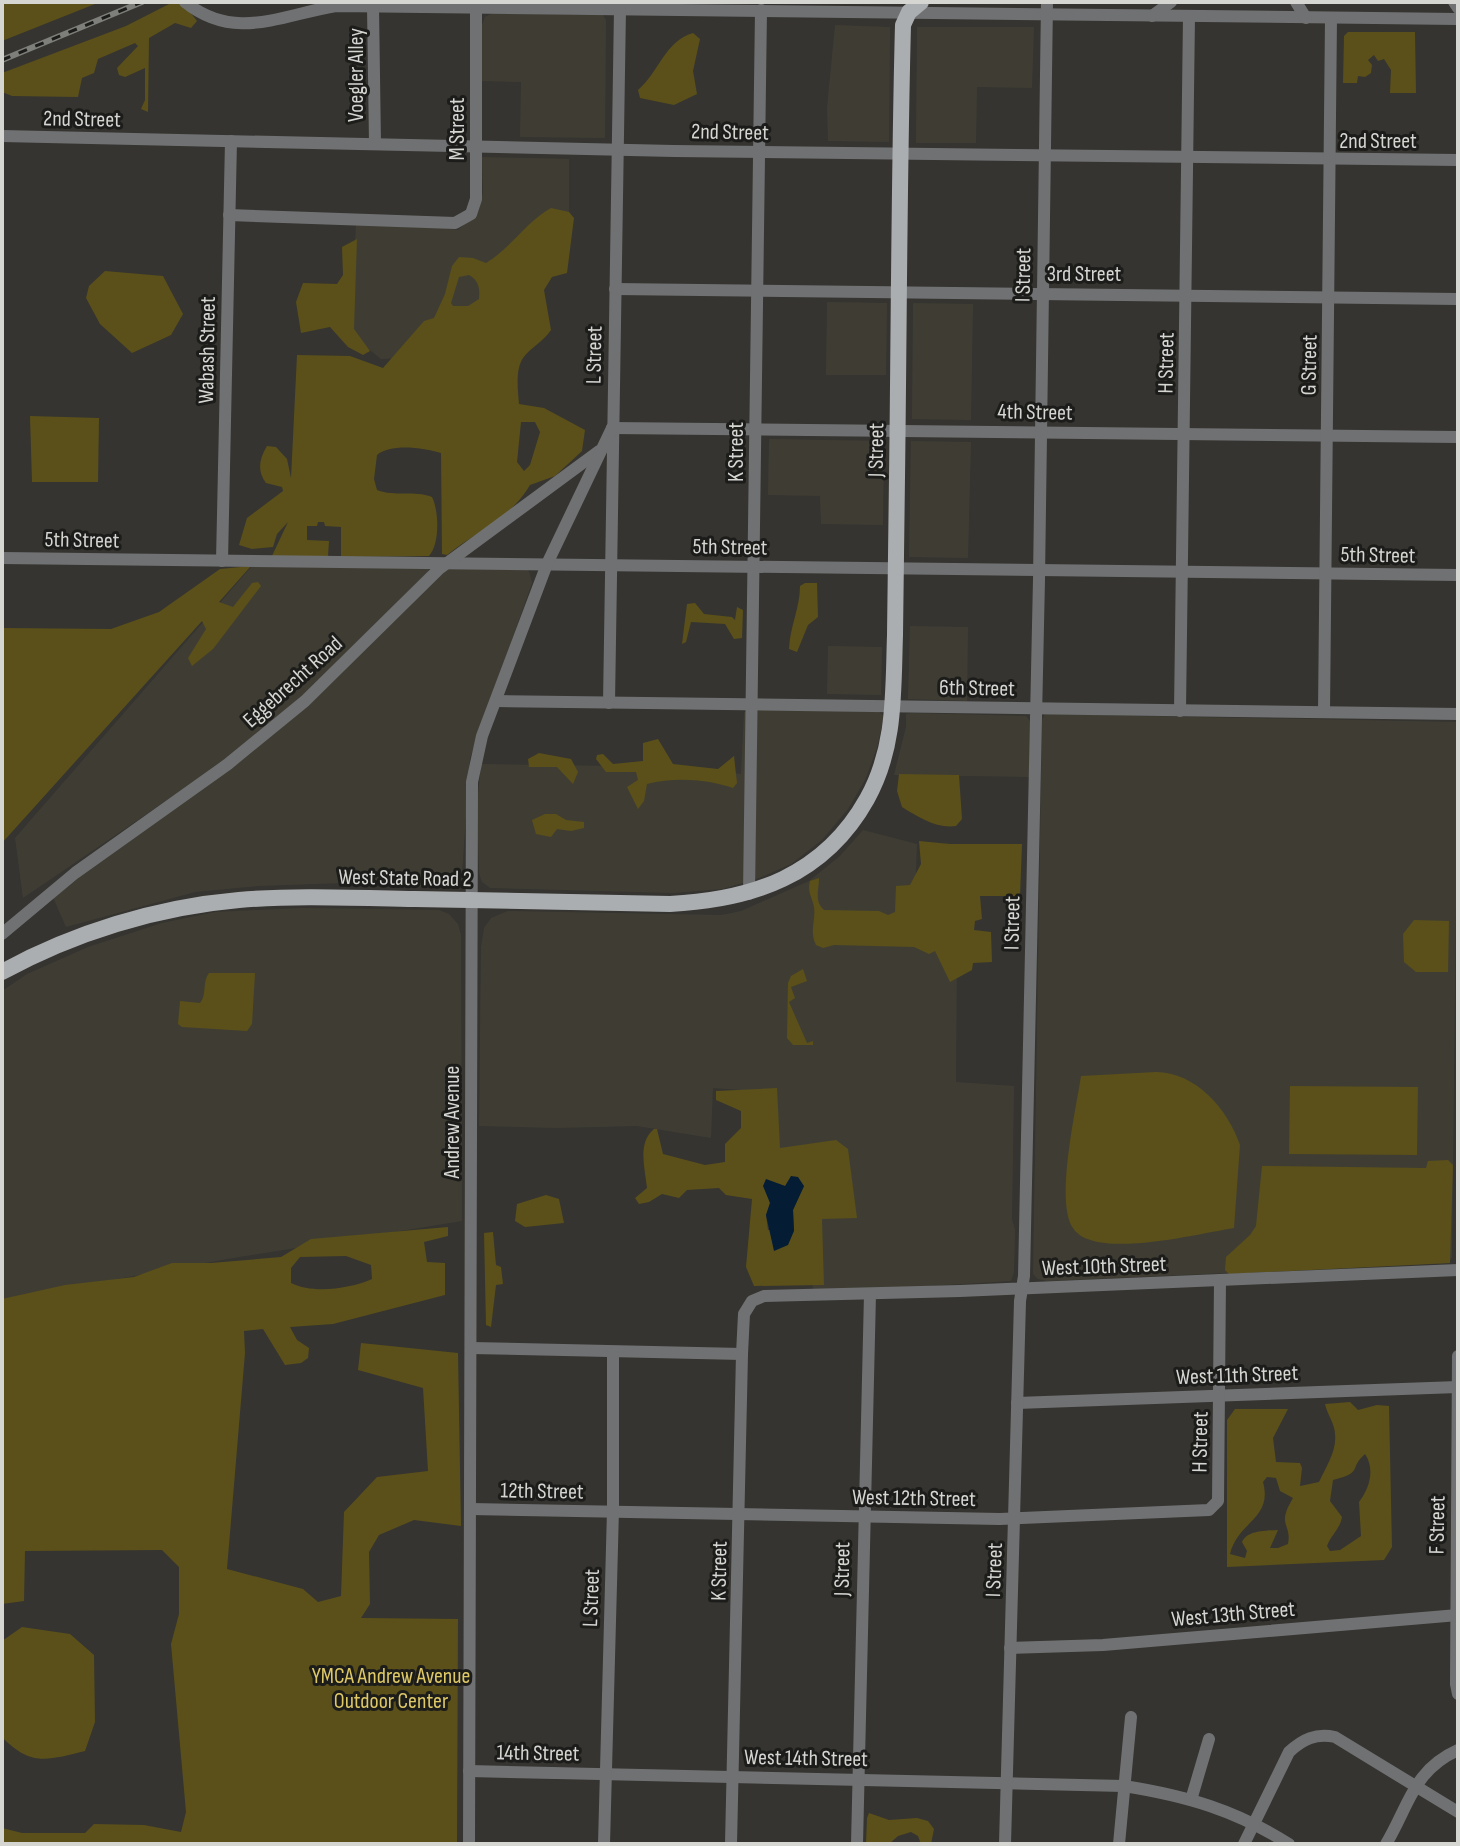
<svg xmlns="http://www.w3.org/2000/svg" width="1460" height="1846" font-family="'Sofia Sans Condensed',sans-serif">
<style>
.built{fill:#3f3d33}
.green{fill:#5b501a;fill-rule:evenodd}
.water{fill:#041c34}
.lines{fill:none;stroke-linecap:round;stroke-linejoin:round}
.minor{stroke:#707173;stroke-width:12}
.major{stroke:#abaeb1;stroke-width:16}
.rail-casing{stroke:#7e7e7a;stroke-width:6}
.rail{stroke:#1c1c1a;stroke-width:3;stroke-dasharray:9;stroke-linecap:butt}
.labels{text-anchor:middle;stroke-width:6;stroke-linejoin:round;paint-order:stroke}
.street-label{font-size:22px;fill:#d5d5d2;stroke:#1c1c1a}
.park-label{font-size:22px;fill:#dfc966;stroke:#1c1c1a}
</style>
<rect width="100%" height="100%" fill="#353430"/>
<g class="built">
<polygon points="493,13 603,15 606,20 605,138 520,137 521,82 481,81 482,25 485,17"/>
<polygon points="835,25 890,27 889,142 828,141 827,108"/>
<polygon points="917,27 1034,27 1032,88 977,87 976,143 916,143"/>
<polygon points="482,157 569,159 569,233 458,355 381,359 350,334 356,224 428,225 458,230 478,212 483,193"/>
<polygon points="827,302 887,303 886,375 826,375"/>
<polygon points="913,303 973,304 971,420 912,419"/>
<polygon points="769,439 884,441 883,525 821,524 820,496 768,495"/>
<polygon points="911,441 971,442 968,558 909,557"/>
<polygon points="252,566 426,566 429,569 427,574 291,707 229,758 23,898 15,838"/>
<polygon points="451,567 525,569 529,571 532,583 470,758 462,873 455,885 449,888 344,883 258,886 195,892 66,927 52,895 254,749 444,570"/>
<polygon points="910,626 968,627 967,701 908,699"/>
<polygon points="828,646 882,647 881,695 827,694"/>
<polygon points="772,709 879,712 884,716 877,748 865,780 848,809 822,840 791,864 759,878 722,889 673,893 490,888 482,882 479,873 477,806 481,764 686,767 741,774 744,712"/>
<polygon points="911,713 1026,716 1030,721 1029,777 894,775 906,727 906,714"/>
<polygon points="1045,714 1458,722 1452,1257 1449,1263 1047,1281 1038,1279 1033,1274 1042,720"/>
<polygon points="863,830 917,844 913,945 957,946 956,1082 1014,1086 1012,1219 1015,1230 1014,1272 1011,1281 813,1293 805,1158 771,1154 768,1092 713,1088 711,1138 637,1126 556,1128 479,1126 481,947 484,928 491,918 508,911 722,915 741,911 809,881 840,856"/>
<polygon points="302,908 439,910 449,914 458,924 461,935 462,1221 227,1259 2,1300 2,991 27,974 88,947 162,923 215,912"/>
</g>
<g class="green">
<polygon points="2,2 100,2 2,41"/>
<path d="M173 2C183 2 191 13 197 21L191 28 175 23 149 38 148 112 141 109 145 100V68L125 77 119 75 117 68 138 46 135 43 98 59 94 73 82 78 78 97 12 96 2 92V73L126 26Z"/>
<polygon points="1348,32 1415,32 1416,93 1390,93 1391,70 1384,59 1378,61 1374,55 1368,60 1372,65 1371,73 1365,77 1358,76 1357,83 1343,83 1344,36"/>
<path d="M693 33 700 39 693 71 697 94 674 105 640 98 638 90C659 72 665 41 693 33Z"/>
<path d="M551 208 569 212 574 218 567 273 552 277 544 290 551 330C543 342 530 348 523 358 515 370 518 391 519 404L544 408 585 430 582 451 555 476 530 485C511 518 476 532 447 555L442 554 441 453C424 448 391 443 377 455L374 479 377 490C395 497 414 490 432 497 439 511 440 544 429 556L341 557V527L325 526 324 522H318L317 526H307V540L329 541 328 557 271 558 288 522 277 534 273 547 252 549 239 545 247 518 283 491 282 487 266 483C257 471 259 459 267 446L276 447 287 459 291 478 297 355 350 356 383 368 424 321 434 318 445 294 452 266 459 257 473 258 486 263C511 248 526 222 551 208ZM469 275C479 281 480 288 479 299L468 306H453L451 303 459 277ZM521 422H535L540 432 530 465 524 471 517 462Z"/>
<polygon points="357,239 354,329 370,351 363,355 348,347 330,327 301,333 296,302 303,283 337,284 343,275 342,247"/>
<polygon points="105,271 163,276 183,314 171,335 132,353 100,324 86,298 89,286"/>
<polygon points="30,416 99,418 98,482 32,482"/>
<polygon points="251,566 219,602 233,607 252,583 258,582 261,586 213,649 192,666 188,658 206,629 202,621 2,843 2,628 111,629 159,612 220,569"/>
<path d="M805 583H817L818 617 808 625 797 652 789 649C790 626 800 608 800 586Z"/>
<polygon points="695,603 704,614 732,617 735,620 737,607 743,610 742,638 734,639 725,624 691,622 686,642 682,644 687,604"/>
<path d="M658 739 673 764 718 769 734 756 737 783 733 788C706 779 675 777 647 784L644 801 638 809 627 787 638 780 636 772H606L596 759 597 755 603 754 613 764 643 761V743Z"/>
<polygon points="539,753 571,759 578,772 573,784 557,767 529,767 528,759"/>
<path d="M899 774 959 775 962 819 956 826C937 829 918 817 902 807L897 791Z"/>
<polygon points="545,814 556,814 566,820 584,822 584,828 571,831 557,829 551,837 536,834 532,820"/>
<path d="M919 841 950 844H1022L1020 896H980L982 919 975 921 974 930 991 932 992 962 973 963 972 970 950 982 935 951 929 954 914 947 834 945 823 948 816 945C809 930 816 921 814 907 812 896 807 892 810 881L819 878C819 891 814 901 824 910L879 911 888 915 895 912 896 886 910 885 921 864Z"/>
<polygon points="1414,920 1449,921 1448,972 1416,972 1404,962 1403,934"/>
<polygon points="803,969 807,981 791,987 795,998 789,1002 807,1043 813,1041 813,1045 793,1045 787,1038 788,983 791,976"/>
<path d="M209 973H255L252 1024 247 1031 182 1027 178 1024 180 1001 200 1003C207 995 202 982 209 973Z"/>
<path d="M1156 1072C1195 1072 1228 1109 1240 1145L1234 1228C1201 1233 1093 1261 1073 1228 1055 1201 1076 1110 1081 1076Z"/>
<polygon points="1290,1086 1418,1087 1417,1155 1289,1154"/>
<path d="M777 1088 780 1148 836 1140 848 1149 857 1218 822 1219 824 1285 754 1286 746 1267 752 1199 726 1195 719 1188 687 1190 679 1198 662 1194 649 1202 639 1204 635 1198 647 1188C645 1168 637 1143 654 1129H657L663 1154 705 1165 725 1162V1144L741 1128V1111L716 1100V1091ZM766 1180 785 1186H804L793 1210 794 1231 768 1230 766 1215 770 1203Z"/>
<polygon points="1448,1160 1453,1165 1450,1263 1229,1274 1225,1270 1226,1257 1250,1235 1256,1226 1262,1166 1426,1168 1428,1161"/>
<polygon points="546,1195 559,1199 564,1223 525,1227 515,1221 517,1204"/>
<path d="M448 1227V1236L424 1242 427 1262 445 1263V1295L333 1324 290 1327 297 1340 309 1348 308 1358 301 1363 285 1365 263 1329 244 1331 245 1353 227 1569 303 1589 318 1602 341 1596 344 1512 377 1477 428 1471 423 1388 358 1370 361 1343 458 1353 461 1526 414 1520 379 1535 369 1552 370 1604 361 1618 458 1619 457 1844H2V1828L22 1833H85L94 1824 144 1825 181 1832 186 1812 171 1644 179 1614V1567L162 1550 25 1551 24 1601 2 1604V1299L65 1285 134 1277 172 1263H211L281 1257 311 1239ZM346 1256 371 1265 372 1279C349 1289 313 1294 291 1283V1268L300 1257Z"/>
<polygon points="493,1232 496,1265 501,1267 503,1284 496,1285 491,1327 486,1325 484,1233"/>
<path d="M1350 1402 1358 1410 1377 1405 1389 1406 1392 1547 1384 1560 1227 1567V1420L1235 1409H1288L1273 1438 1276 1462 1300 1463 1302 1468 1300 1486 1319 1482C1326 1467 1337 1451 1335 1434 1335 1424 1327 1414 1325 1404ZM1365 1454C1375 1469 1370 1488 1359 1502L1361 1536 1340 1550 1330 1551 1327 1546C1331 1535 1340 1529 1342 1517L1330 1501 1333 1480C1364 1472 1348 1469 1365 1454ZM1267 1477 1276 1478 1280 1491 1293 1498C1276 1526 1292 1523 1288 1544L1278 1548H1270L1278 1530C1265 1531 1248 1530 1242 1542L1247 1551 1245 1558 1230 1554C1238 1521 1273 1519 1263 1482Z"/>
<path d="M22 1627 70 1634 94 1655 95 1722 85 1751C48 1760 31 1767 2 1737V1641Z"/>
<polygon points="869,1813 889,1820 917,1818 928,1821 934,1829 931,1844 921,1844 918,1836 911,1832 898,1836 889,1844 866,1844 867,1818"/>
</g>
<polygon class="water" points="791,1176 798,1177 804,1186 793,1210 794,1231 788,1245 774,1251 766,1215 770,1203 763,1186 766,1179 785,1186"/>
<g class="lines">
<g class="minor">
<path d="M185 2C235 42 281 15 336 6L1458 19"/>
<polyline points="1296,2 1306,18"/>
<polyline points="1454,2 1458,8"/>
<polyline points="373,7 375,144"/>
<polyline points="1152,16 1171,2"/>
<polyline points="2,136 674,151 1458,160"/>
<polyline points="229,215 455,223 471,214 476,199 476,8"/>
<polyline points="615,289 1458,299"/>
<polyline points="612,428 1458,437"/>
<polyline points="2,558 1458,575"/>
<polyline points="222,561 231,141"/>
<polyline points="496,701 1458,714"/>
<polyline points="609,703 620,8"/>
<polyline points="1180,711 1189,16"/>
<polyline points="1324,712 1331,18"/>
<polyline points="749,894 761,10"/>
<polyline points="2,934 75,873 228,764 305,701 439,569 599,451"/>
<polyline points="471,1348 742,1354"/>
<polyline points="1458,1356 1456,1684 1458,1694"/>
<polyline points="1017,1403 1458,1387"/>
<polyline points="471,1509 1000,1519 1209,1510 1218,1501 1220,1280"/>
<polyline points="1010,1648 1103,1645 1458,1615"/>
<path d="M469 1771 1124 1786C1187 1796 1235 1810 1289 1844"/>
<polyline points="1191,1800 1209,1739"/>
<polyline points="469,1844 472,782 482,736 547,564 612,428"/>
<polyline points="604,1844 613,1510 613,1353"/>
<polyline points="731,1844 742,1354 744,1314 752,1301 764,1296 960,1291 1458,1270"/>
<polyline points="857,1844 870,1294"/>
<polyline points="1005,1844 1020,1301 1024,1276 1039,579 1047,2"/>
<polyline points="1119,1844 1131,1717"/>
<path d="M1244 1844 1289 1752C1303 1739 1316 1733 1335 1737L1458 1812"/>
<path d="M1386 1844C1409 1806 1413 1770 1458 1750"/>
</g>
<path class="major" d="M2 972C73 933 157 907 239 900 297 895 356 898 415 899 500 900 585 902 670 904 752 900 824 876 867 799 896 747 893 692 895 635 896 582 896 530 897 478 899 327 899 176 903 25L909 12 921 2"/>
<defs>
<polyline id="rail" points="2,60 142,2"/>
</defs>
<use href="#rail" class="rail-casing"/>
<use href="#rail" class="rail"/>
</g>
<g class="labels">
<g class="street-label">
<text transform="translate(355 75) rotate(-90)" y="8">Voegler Alley</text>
<text transform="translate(82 118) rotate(1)" y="8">2nd Street</text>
<text transform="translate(456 129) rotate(-90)" y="8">M Street</text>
<text transform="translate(730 131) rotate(1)" y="8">2nd Street</text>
<text x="1378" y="148">2nd Street</text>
<text x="1084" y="281">3rd Street</text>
<text transform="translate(1022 275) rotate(-89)" y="8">I Street</text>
<text transform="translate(206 350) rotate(-89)" y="8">Wabash Street</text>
<text transform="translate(593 355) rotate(-89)" y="8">L Street</text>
<text transform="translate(1165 363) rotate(-89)" y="8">H Street</text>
<text transform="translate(1308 365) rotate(-89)" y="8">G Street</text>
<text transform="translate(1035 411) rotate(1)" y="8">4th Street</text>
<text transform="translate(875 450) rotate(-89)" y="8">J Street</text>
<text transform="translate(735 452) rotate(-90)" y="8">K Street</text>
<text transform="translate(82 539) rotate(1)" y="8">5th Street</text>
<text transform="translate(730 546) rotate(1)" y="8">5th Street</text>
<text transform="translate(1378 554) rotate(1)" y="8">5th Street</text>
<text transform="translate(292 681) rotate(-42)" y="8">Eggebrecht Road</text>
<text transform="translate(977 687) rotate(1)" y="8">6th Street</text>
<text transform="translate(405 877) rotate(1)" y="8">West State Road 2</text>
<text transform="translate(1011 923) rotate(-89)" y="8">I Street</text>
<text transform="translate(451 1122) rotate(-90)" y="8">Andrew Avenue</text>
<text transform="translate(1104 1265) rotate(-2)" y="8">West 10th Street</text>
<text transform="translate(1237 1374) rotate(-2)" y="8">West 11th Street</text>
<text transform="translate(1199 1442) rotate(-89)" y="8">H Street</text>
<text transform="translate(542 1490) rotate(1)" y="8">12th Street</text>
<text transform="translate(914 1497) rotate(1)" y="8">West 12th Street</text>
<text transform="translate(1436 1525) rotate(-89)" y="8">F Street</text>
<text transform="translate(841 1569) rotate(-89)" y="8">J Street</text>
<text transform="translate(993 1570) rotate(-88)" y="8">I Street</text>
<text transform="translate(718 1571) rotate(-89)" y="8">K Street</text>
<text transform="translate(590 1598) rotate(-88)" y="8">L Street</text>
<text transform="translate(1233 1613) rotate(-5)" y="8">West 13th Street</text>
<text transform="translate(538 1752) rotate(1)" y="8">14th Street</text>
<text transform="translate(806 1757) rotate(1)" y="8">West 14th Street</text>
</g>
<g class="park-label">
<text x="391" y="1683">YMCA Andrew Avenue<tspan x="391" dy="25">Outdoor Center</tspan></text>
</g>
</g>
<rect width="1460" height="1846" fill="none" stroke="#d5d5d2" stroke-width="8"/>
</svg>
